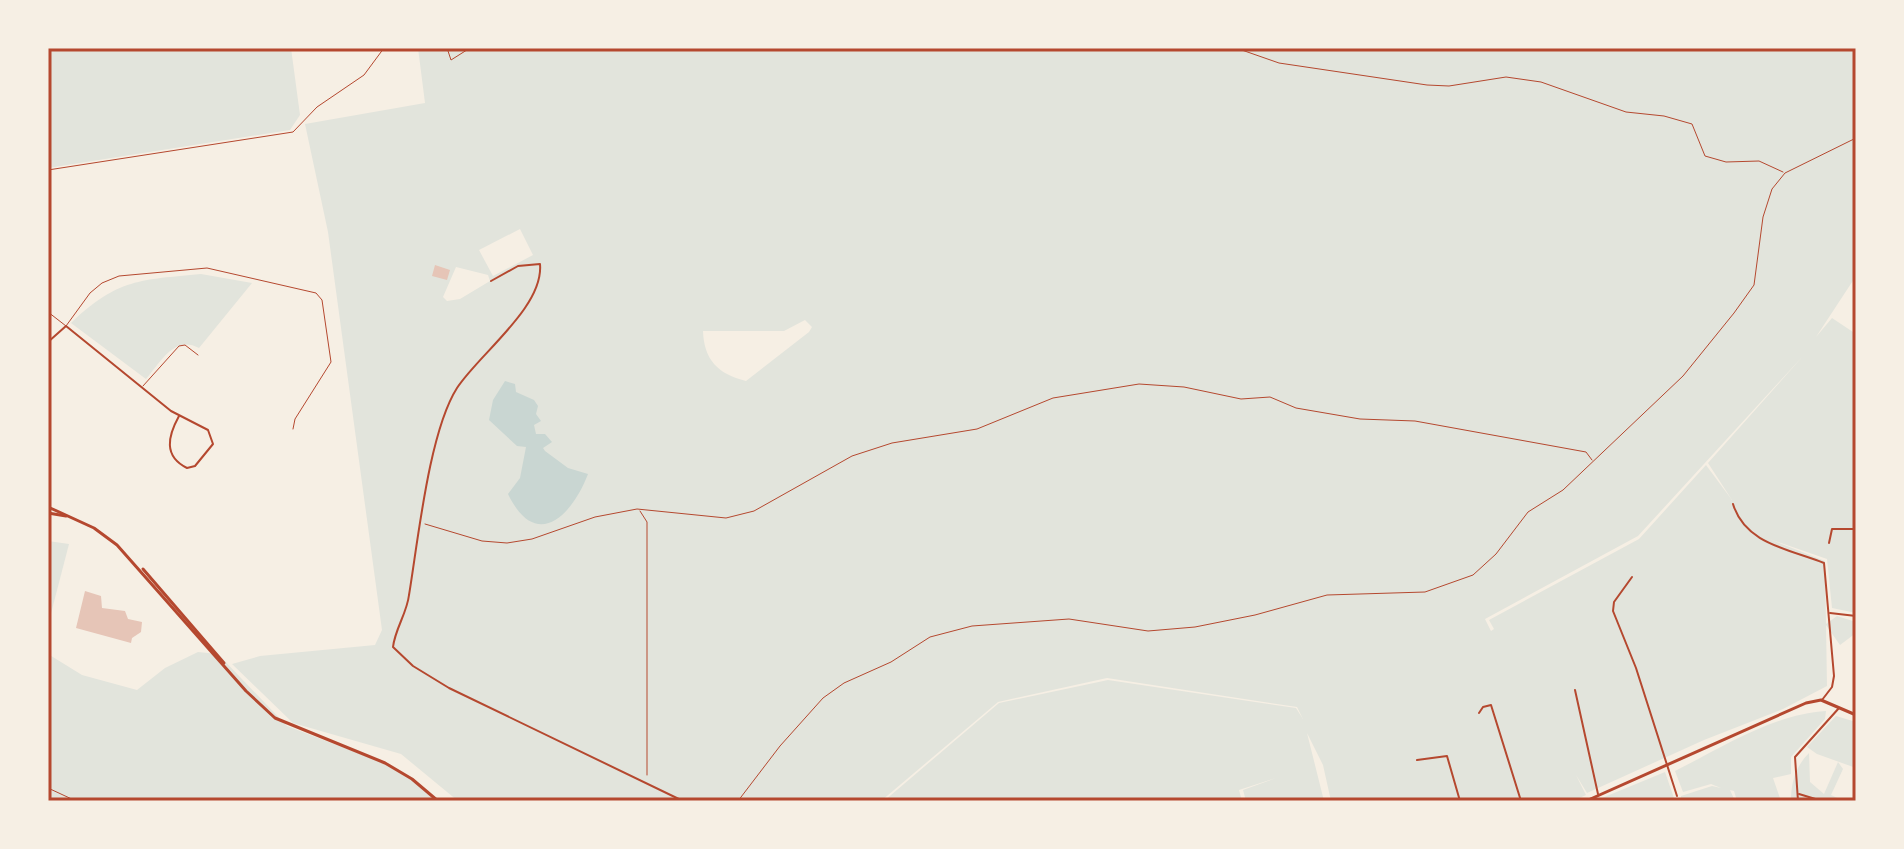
<svg xmlns="http://www.w3.org/2000/svg" width="1904" height="849" font-family="Montserrat,sans-serif">
<style>
.green{fill:#e2e4dc;fill-rule:evenodd}
.water{fill:#c9d6d2}
.building{fill:#e6c5b7}
.lines{fill:none;stroke-linecap:round;stroke-linejoin:round}
.path{stroke:#b5482f;stroke-width:1}
.service{stroke:#b5482f;stroke-width:1}
.minor{stroke:#b5482f;stroke-width:2}
.secondary{stroke:#b5482f;stroke-width:3}
.neatline{fill:none;stroke:#b5482f;stroke-width:3}
</style>
<rect width="100%" height="100%" fill="#f6efe4"/>
<g class="green">
<polygon points="48,48 291,48 300,115 290,130 48,168"/>
<path d="M418 48H1856V276L1816 337 1832 318 1856 334V613L1832 608 1827 559 1769 539 1825 561 1826 624 1837 616 1856 622V633L1840 645 1826 625 1827 686 1783 709 1704 740 1587 793 1576 775 1586 795 1573 801H1331L1323 765 1307 733 1324 801H1246L1243 790 1276 778 1239 790 1242 801H884L999 703 1108 680 1296 708 1303 719 1297 707 1107 678 998 702 881 801H458L401 754 293 723 232 664 260 656 375 645 382 630 328 232 305 124 425 103ZM520 229 533 255 493 276 479 250ZM456 267 488 275 490 281 460 299 447 301 443 297ZM805 320 812 327 809 332 746 381C718 374 704 360 703 331H784ZM1803 356 1708 463 1732 500 1706 465 1639 539 1489 620 1494 629 1491 631 1485 619 1638 536Z"/>
<path d="M201 274 252 283 199 348C174 335 161 362 146 379L71 323C118 278 141 280 201 274Z"/>
<polygon points="48,541 69,544 48,625"/>
<polygon points="198,652 218,654 287,726 389,765 413,778 438,801 48,801 48,654 82,675 137,690 165,668"/>
<path d="M1826 711 1825 719 1791 757V774L1773 778 1781 801H1737L1734 791 1730 790 1735 801H1681V796L1712 786 1721 788 1711 784 1683 792 1675 771C1721 748 1773 714 1826 711Z"/>
<polygon points="1836,716 1856,722 1856,768 1817,754 1807,747"/>
<path d="M1809 753 1810 782 1824 794 1838 762 1843 769 1831 795 1844 801H1791C1791 782 1796 766 1809 753Z"/>
<polygon points="1665,772 1675,801 1606,801 1602,798"/>
</g>
<path class="water" d="M505 381 515 384 516 392 534 400 538 406 536 414 541 421 534 425 536 434H545L552 442 543 448 545 451 568 468 588 474C572 516 536 552 508 494L520 478 526 447 517 446 489 420 493 400Z"/>
<g class="building">
<polygon points="435,265 450,270 447,280 432,276"/>
<polygon points="85,591 101,596 102,608 125,611 128,619 142,622 141,632 132,638 131,643 76,628"/>
</g>
<g class="lines">
<g class="path">
<polyline points="447,48 451,60 470,48"/>
<polyline points="1236,48 1279,63 1427,85 1449,86 1506,77 1541,82 1626,112 1664,116 1692,124 1705,156 1726,162 1759,161 1783,172"/>
<polyline points="640,511 647,522 647,775"/>
<polyline points="425,524 482,541 507,543 532,539 595,517 637,509 726,518 754,511 852,456 892,443 977,429 1053,398 1139,384 1184,387 1241,399 1270,397 1296,408 1360,419 1415,421 1586,452 1592,460"/>
<polyline points="48,788 76,801"/>
<polyline points="738,801 780,746 823,698 844,683 891,662 930,637 972,626 1069,619 1148,631 1195,627 1255,615 1327,595 1425,592 1473,575 1496,554 1528,512 1563,490 1683,376 1734,313 1754,285 1763,217 1772,189 1785,173 1856,138"/>
</g>
<g class="service">
<polyline points="48,170 293,132 317,107 364,75 384,48"/>
<polyline points="48,312 66,326 90,293 102,283 119,276 207,268 316,293 322,300 331,362 295,419 293,429"/>
<polyline points="143,386 179,346 185,345 198,355"/>
</g>
<g class="minor">
<path d="M491 281 518 266 540 264C544 307 479 354 457 388 429 432 418 541 409 595 407 613 395 629 393 647L413 666 449 688 683 801"/>
<path d="M48 342 66 326 171 411 208 430 213 444 195 466 187 468C163 456 168 436 179 416"/>
<path d="M1733 504C1745 544 1789 549 1824 563L1834 676 1832 687 1822 700"/>
<polyline points="1829,543 1832,529 1856,529"/>
<polyline points="1632,577 1614,602 1613,611 1636,668 1677,796"/>
<polyline points="1830,613 1856,616"/>
<polyline points="1575,690 1598,794"/>
<polyline points="1479,713 1483,707 1491,705 1521,801"/>
<polyline points="1417,760 1447,756 1460,801"/>
<polyline points="1799,794 1822,801"/>
<polyline points="1798,801 1795,757 1839,708"/>
</g>
<g class="secondary">
<polyline points="48,507 94,528 117,545 246,691 275,718 385,763 412,779 438,801"/>
<polyline points="48,513 66,516"/>
<polyline points="143,569 224,663"/>
<polyline points="1586,801 1806,703 1821,700 1856,715"/>
</g>
</g>
<rect width="1904" height="849" fill="none" stroke="#f6efe4" stroke-width="100"/>
<rect x="50" y="50" width="1804" height="749" class="neatline"/>
</svg>
